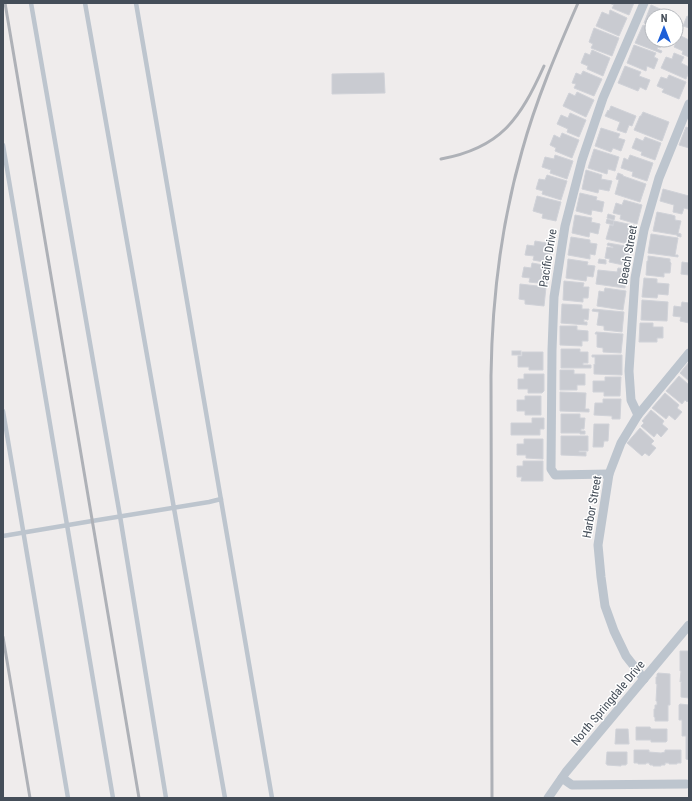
<svg xmlns="http://www.w3.org/2000/svg" width="692" height="801" font-family="'Roboto Condensed',sans-serif">
<style>
.building{fill:#c9cbd1;stroke:#d0d2d8}
.lines{fill:none;stroke-linecap:round;stroke-linejoin:round}
.lane{stroke:#bdc5ce;stroke-width:4.5}
.street{stroke:#bdc5ce;stroke-width:9}
.rail{stroke:#aeb1b7;stroke-width:3}
.labels{text-anchor:middle;stroke-width:3;stroke-linejoin:round;paint-order:stroke}
.street-label{font-size:12px;fill:#454e59;stroke:#fff}
</style>
<rect width="100%" height="100%" fill="#efecec"/>
<g class="building">
<polygon points="609,3 634,3 629,15 612,8 614,5"/>
<polygon points="651,5 674,15 674,16 652,16 652,26 644,23"/>
<polygon points="610,10 627,18 619,36 596,26 602,12 609,15"/>
<polygon points="687,16 689,17 689,28 683,26"/>
<polygon points="643,25 652,29 652,40 663,40 660,48 658,47 657,49 662,51 661,53 635,43"/>
<polygon points="594,28 619,38 612,56 591,48 593,44 589,42"/>
<polygon points="679,35 689,40 689,57 682,54 683,51 674,47"/>
<polygon points="634,45 656,53 654,57 658,59 654,69 647,66 646,71 627,63"/>
<polygon points="592,50 610,58 603,76 587,69 588,66 581,63 585,53 590,55"/>
<polygon points="674,53 684,57 681,63 689,67 689,72 686,79 661,68 666,57 672,59"/>
<polygon points="625,66 641,72 639,76 650,80 646,90 640,87 638,91 618,83"/>
<polygon points="583,71 602,79 594,96 574,88 576,84 572,83 576,73 581,75"/>
<polygon points="384,73 385,93 332,94 332,74"/>
<polygon points="669,75 686,82 679,99 662,92 664,89 657,86 661,77 667,79"/>
<polygon points="577,92 594,100 586,117 563,106 569,93 575,96"/>
<polygon points="611,106 636,116 632,126 629,125 626,133 617,130 620,122 605,116 608,110 609,111"/>
<polygon points="643,112 669,122 662,141 634,130 640,116 641,116"/>
<polygon points="570,113 586,120 579,137 567,132 568,129 557,124 561,115 568,118"/>
<polygon points="686,127 689,128 689,148 679,145"/>
<polygon points="601,128 620,134 618,138 625,140 621,151 613,148 611,152 595,146"/>
<polygon points="562,133 579,140 572,158 555,151 556,148 550,145 554,135 560,138"/>
<polygon points="645,137 661,143 655,160 641,155 642,152 632,148 636,138 643,141"/>
<polygon points="594,149 619,157 615,171 608,169 607,174 588,168"/>
<polygon points="555,155 573,161 567,179 550,173 551,170 542,167 545,157 554,159"/>
<polygon points="630,155 653,163 647,181 632,176 633,172 621,168 624,158 628,160"/>
<polygon points="586,170 602,175 601,179 612,181 609,191 599,189 598,193 582,189"/>
<polygon points="618,173 623,175 623,176 646,184 640,202 615,194 619,180 616,179"/>
<polygon points="547,175 567,181 561,200 542,194 543,191 536,189 539,179 545,180"/>
<polygon points="663,189 689,196 688,209 684,208 682,214 673,212 674,205 660,201"/>
<polygon points="580,193 597,197 596,200 604,202 602,212 592,210 591,215 576,211"/>
<polygon points="537,196 561,202 556,221 542,218 543,214 533,211"/>
<polygon points="624,200 642,205 637,224 620,219 621,215 613,213 616,203 622,205"/>
<polygon points="657,212 672,215 675,216 675,220 681,221 678,233 681,234 681,237 677,236 677,235 653,231"/>
<polygon points="608,214 615,216 614,220 607,218"/>
<polygon points="575,215 592,218 591,222 600,224 598,234 590,232 589,237 572,233"/>
<polygon points="607,219 614,221 613,225 606,223"/>
<polygon points="614,221 637,226 633,245 606,239 610,225 613,226"/>
<polygon points="651,234 678,238 675,255 678,255 678,257 648,253"/>
<polygon points="571,237 590,240 590,243 597,244 595,255 590,254 590,259 568,255"/>
<polygon points="535,241 553,244 549,263 533,260 534,256 525,255 527,245 534,246"/>
<polygon points="608,243 631,247 628,266 609,262 610,259 605,258 607,247 613,248 613,247 607,245"/>
<polygon points="648,256 670,259 670,262 671,263 670,273 664,273 664,277 646,275 647,261 648,261"/>
<polygon points="568,259 588,262 587,265 595,266 593,277 587,276 586,281 566,278"/>
<polygon points="599,259 606,260 606,264 598,263"/>
<polygon points="682,262 689,263 689,275 681,274"/>
<polygon points="532,263 549,266 547,284 529,282 530,278 522,277 524,267 531,268"/>
<polygon points="618,268 627,269 625,288 596,284 598,270 617,272"/>
<polygon points="644,278 657,279 657,283 669,284 668,295 658,294 657,298 642,297"/>
<polygon points="564,281 584,283 583,287 589,287 588,298 583,298 583,302 563,300"/>
<polygon points="520,284 546,287 544,306 525,304 525,300 519,299"/>
<polygon points="605,288 626,291 623,310 597,306 599,291 604,292"/>
<polygon points="642,300 668,302 667,321 641,320"/>
<polygon points="682,302 689,303 689,323 680,321 681,317 673,316 674,306 681,307"/>
<polygon points="562,304 582,305 582,309 589,309 588,320 584,319 584,322 587,322 587,325 561,323"/>
<polygon points="593,309 624,312 622,332 604,330 604,326 597,325 599,312 592,311"/>
<polygon points="640,323 653,323 653,327 663,327 663,338 657,338 657,342 639,342"/>
<polygon points="560,326 577,326 577,330 588,331 588,341 582,341 582,346 560,345"/>
<polygon points="596,332 623,334 621,353 603,352 603,348 597,347 597,334 595,334"/>
<polygon points="561,349 580,349 580,352 588,352 588,363 583,363 583,365 591,365 591,368 561,368"/>
<rect x="512" y="351" width="9" height="4"/>
<polygon points="522,352 543,352 543,370 529,370 529,367 518,367 518,356 522,356"/>
<polygon points="592,355 622,355 622,375 594,374 594,364 595,365 595,357 592,357"/>
<polygon points="689,362 689,381 680,373"/>
<polygon points="560,370 574,370 574,374 585,374 585,385 577,385 577,390 560,390"/>
<polygon points="524,374 544,374 544,391 542,393 528,393 528,389 518,389 518,379 524,379"/>
<polygon points="679,376 689,385 689,400 687,402 685,400 682,404 666,391"/>
<polygon points="605,377 621,377 620,396 604,396 604,392 593,392 593,381 605,381"/>
<polygon points="560,392 586,393 585,409 589,409 589,412 560,411"/>
<polygon points="665,393 679,405 677,408 682,412 675,420 669,415 666,419 652,408"/>
<polygon points="525,396 541,396 541,415 525,415 525,411 517,411 517,400 525,400"/>
<polygon points="603,399 621,399 620,419 612,419 612,416 594,415 595,403 603,403"/>
<polygon points="651,410 664,421 662,424 668,429 661,437 657,433 654,437 641,426 644,423 642,421"/>
<polygon points="561,414 580,414 580,418 585,418 584,429 581,429 581,431 585,431 585,434 580,434 580,433 561,433"/>
<polygon points="532,418 544,418 544,429 540,429 540,435 511,435 511,423 532,423"/>
<polygon points="594,424 609,424 608,441 604,441 603,447 593,447"/>
<polygon points="640,428 654,441 651,444 656,448 649,456 645,453 642,456 627,443"/>
<polygon points="561,436 588,436 588,451 579,451 579,452 586,452 586,456 561,455"/>
<polygon points="524,439 543,439 543,459 526,458 526,455 517,455 517,444 524,444"/>
<polygon points="523,461 543,461 543,481 521,481 522,477 517,477 517,466 523,466"/>
<polygon points="680,651 689,651 689,698 681,697 681,683 682,682 680,682 681,671 680,671"/>
<polygon points="658,673 670,674 670,705 668,705 668,721 655,721 655,717 654,717 654,709 655,709 655,705 657,705 657,701 656,701 657,684 656,684 656,677 657,677 657,674"/>
<polygon points="680,704 689,705 689,760 686,759 686,736 682,736 682,720 679,720 679,705"/>
<polygon points="636,727 650,727 651,729 667,729 667,741 666,742 651,742 651,740 636,740"/>
<polygon points="616,729 628,729 629,744 615,744"/>
<polygon points="634,750 649,750 649,752 661,753 665,752 665,750 681,750 681,763 677,763 677,764 669,764 669,763 665,763 665,765 661,765 661,766 653,766 653,765 650,765 649,763 646,763 646,764 638,764 638,763 634,763"/>
<polygon points="607,752 627,752 627,764 626,764 626,765 621,765 621,766 607,765 607,764 606,764"/>
</g>
<g class="lines">
<g class="lane">
<polyline points="31,3 120,516 166,798"/>
<polyline points="85,3 225,798"/>
<polyline points="136,3 272,798"/>
<polyline points="3,145 113,798"/>
<polyline points="3,411 68,798"/>
<polyline points="3,536 92,521 209,502 221,499"/>
</g>
<g class="street">
<polyline points="638,415 631,400 629,371 635,278 644,230 659,178 689,104"/>
<polyline points="609,474 555,475 551,469 552,350 554,297 565,226 582,160 603,98 644,3"/>
<polyline points="644,679 626,656 614,631 605,606 601,577 598,545 609,474 621,443 638,415 689,353"/>
<polyline points="562,778 572,785 686,784"/>
<polyline points="548,798 566,772 689,625"/>
</g>
<g class="rail">
<polyline points="5,3 139,798"/>
<path d="M441 159C501 148 520 119 544 66"/>
<polyline points="3,637 30,798"/>
<path d="M492 798 491 376C492 300 501 224 522 151 536 100 557 51 578 3"/>
</g>
</g>
<g class="labels">
<g class="street-label">
<text transform="translate(628 255) rotate(-80)" y="4">Beach Street</text>
<text transform="translate(548 258) rotate(-81)" y="4">Pacific Drive</text>
<text transform="translate(592 507) rotate(-80)" y="4">Harbor Street</text>
<text transform="translate(608 703) rotate(-50)" y="4">North Springdale Drive</text>
</g>
</g>
<rect width="692" height="801" fill="none" stroke="#454e59" stroke-width="8"/>
<g transform="translate(664 28)"><circle r="19" fill="#ffffff" stroke="#b5b8bd"/>
<path d="M0-3L7 15L0 10L-7 15Z" fill="#1d5fd8"/>
<text y="-6" font-size="11" font-weight="bold" text-anchor="middle" fill="#454e59">N</text>
</g>
</svg>
